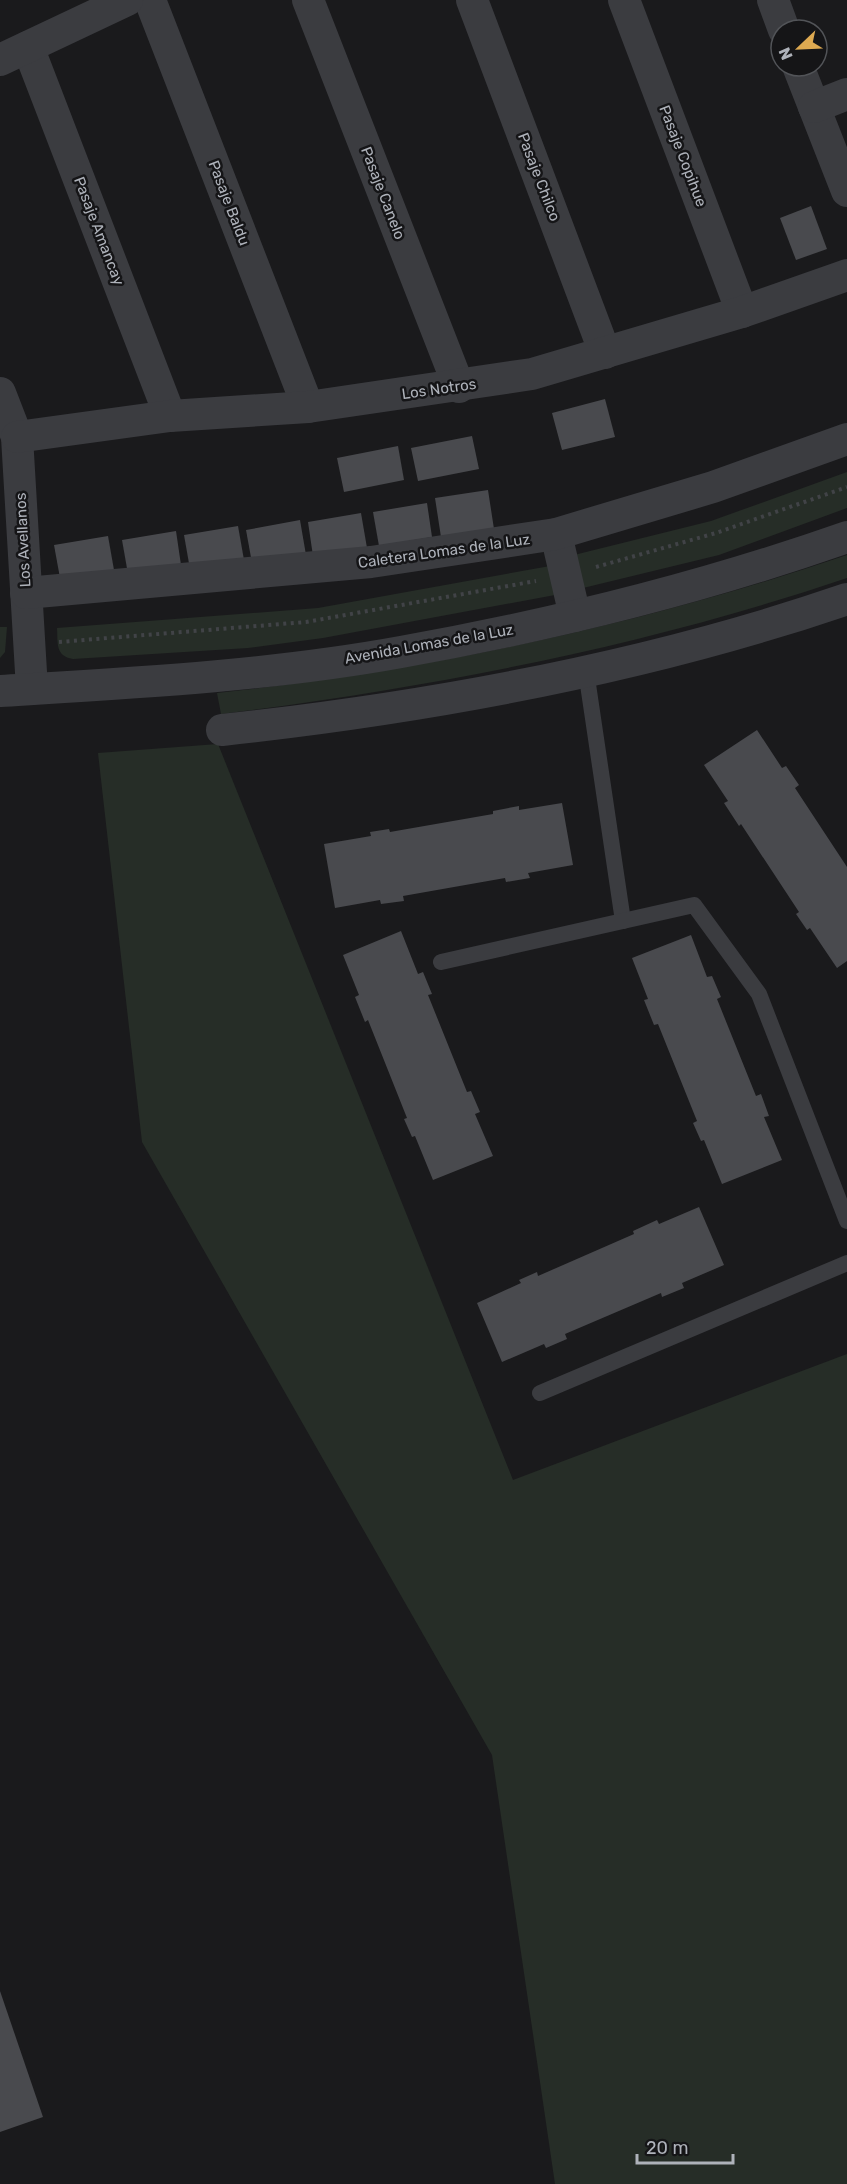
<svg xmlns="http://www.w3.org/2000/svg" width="847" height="2184" font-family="Rubik,sans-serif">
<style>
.green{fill:#262d27}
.building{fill:#494a4e}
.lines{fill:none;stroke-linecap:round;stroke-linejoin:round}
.path{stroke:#414347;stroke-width:4;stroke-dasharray:3 4.5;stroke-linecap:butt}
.lane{stroke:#3b3c40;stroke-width:16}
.street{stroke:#3b3c40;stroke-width:32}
.labels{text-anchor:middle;stroke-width:5;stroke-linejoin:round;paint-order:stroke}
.street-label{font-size:15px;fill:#aeb2ba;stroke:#151517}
</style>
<rect width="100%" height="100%" fill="#1a1a1c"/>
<g class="green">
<polygon points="847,472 847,508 719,555 583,588 574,555 711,521"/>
<path d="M847 555V578C643 647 434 687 221 714L217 693C432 669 642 625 847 555Z"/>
<path d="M550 566 555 595 323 638 248 648 73 659C55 656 58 643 57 628L318 608Z"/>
<polygon points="0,627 7,627 5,652 0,658"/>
<polygon points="218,744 513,1480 847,1354 847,2184 555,2184 492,1755 142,1142 98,753"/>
</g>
<g class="building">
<polygon points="811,206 827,249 796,260 780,218"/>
<polygon points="605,399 615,437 562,450 552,413"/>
<polygon points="472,436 479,469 418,481 411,448"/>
<polygon points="398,446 404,480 344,492 337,458"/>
<polygon points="488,490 494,529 441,537 435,498"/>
<polygon points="427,503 432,537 379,546 373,512"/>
<polygon points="361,513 367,548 313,556 308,522"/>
<polygon points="300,520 306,555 252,563 246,530"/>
<polygon points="238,526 244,560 190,569 184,535"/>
<polygon points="176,531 181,565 128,574 122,540"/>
<polygon points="108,536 114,570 60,578 54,545"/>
<polygon points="757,730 782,768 786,766 799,785 795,788 847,867 847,961 837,968 810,928 807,930 796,914 799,912 741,824 739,826 724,803 728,801 704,765"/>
<polygon points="562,803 573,865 528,873 530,878 506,882 505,878 403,896 404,901 381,904 380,900 335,908 324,844 371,836 370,832 389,829 390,832 493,814 493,811 519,806 519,810"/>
<polygon points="401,931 418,974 423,972 432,994 428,995 467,1092 471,1091 480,1112 475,1114 493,1156 433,1180 415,1136 412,1137 404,1119 407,1118 368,1020 365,1022 355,997 359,995 343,955"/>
<polygon points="691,935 707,977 712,976 721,997 717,999 756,1096 761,1094 769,1116 764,1117 782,1160 722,1184 704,1140 701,1141 693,1123 697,1121 658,1024 654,1025 644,1000 648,999 632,958"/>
<polygon points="699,1207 724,1265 682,1283 684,1288 662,1297 661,1293 565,1334 567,1339 546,1348 544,1344 502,1362 477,1303 521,1283 519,1280 537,1272 538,1276 634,1234 633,1231 657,1220 659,1224"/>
<polygon points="0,1991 43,2117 0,2132"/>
</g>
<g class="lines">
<g class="path">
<polyline points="596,567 716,533 847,487"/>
<polyline points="59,642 306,622 536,581"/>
</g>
<g class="lane">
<polyline points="586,671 623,921"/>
<polyline points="441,962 694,905 759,994 847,1221"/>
<polyline points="540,1393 847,1263"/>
</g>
<g class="street">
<polyline points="150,0 308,407"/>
<polyline points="308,0 459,387"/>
<polyline points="472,0 605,353"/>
<polyline points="624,0 742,312"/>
<polyline points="773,0 784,30"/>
<polyline points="28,47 170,416"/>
<polyline points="0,60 127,0"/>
<polyline points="798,66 847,191"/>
<polyline points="814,107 847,94"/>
<polyline points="0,393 17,437 32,689"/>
<polyline points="17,437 170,416 308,407 532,374 742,312 847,275"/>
<polyline points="556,534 575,616"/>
<polyline points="26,593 371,562 556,534 713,487 847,439"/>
<path d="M0 691C133 683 269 676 401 652 552 625 702 588 847 537"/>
<path d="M222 730C433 707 646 668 847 599"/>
</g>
</g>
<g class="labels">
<g class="street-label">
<text transform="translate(683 156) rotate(69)" y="5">Pasaje Copihue</text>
<text transform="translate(539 177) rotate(69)" y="5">Pasaje Chilco</text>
<text transform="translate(383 193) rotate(69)" y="5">Pasaje Canelo</text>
<text transform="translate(229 203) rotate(69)" y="5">Pasaje Baldu</text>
<text transform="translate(99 231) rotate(69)" y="5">Pasaje Amancay</text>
<text transform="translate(439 389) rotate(-8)" y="5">Los Notros</text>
<text transform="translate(23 540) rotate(-93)" y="5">Los Avellanos</text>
<text transform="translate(444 551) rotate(-8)" y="5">Caletera Lomas de la Luz</text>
<text transform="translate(429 644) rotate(-10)" y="5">Avenida Lomas de la Luz</text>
</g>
</g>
<g transform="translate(799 48) rotate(247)"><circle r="28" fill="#151517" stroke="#525458" stroke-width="1.5"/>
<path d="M0-4.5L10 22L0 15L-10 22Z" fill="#dda951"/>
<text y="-9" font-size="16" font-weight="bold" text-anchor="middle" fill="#aeb2ba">N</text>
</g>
<path d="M637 2154v9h96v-9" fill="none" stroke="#aeb2ba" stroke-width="3"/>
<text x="646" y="2154" font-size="18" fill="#aeb2ba" stroke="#151517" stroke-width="4.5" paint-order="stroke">20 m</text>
</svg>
